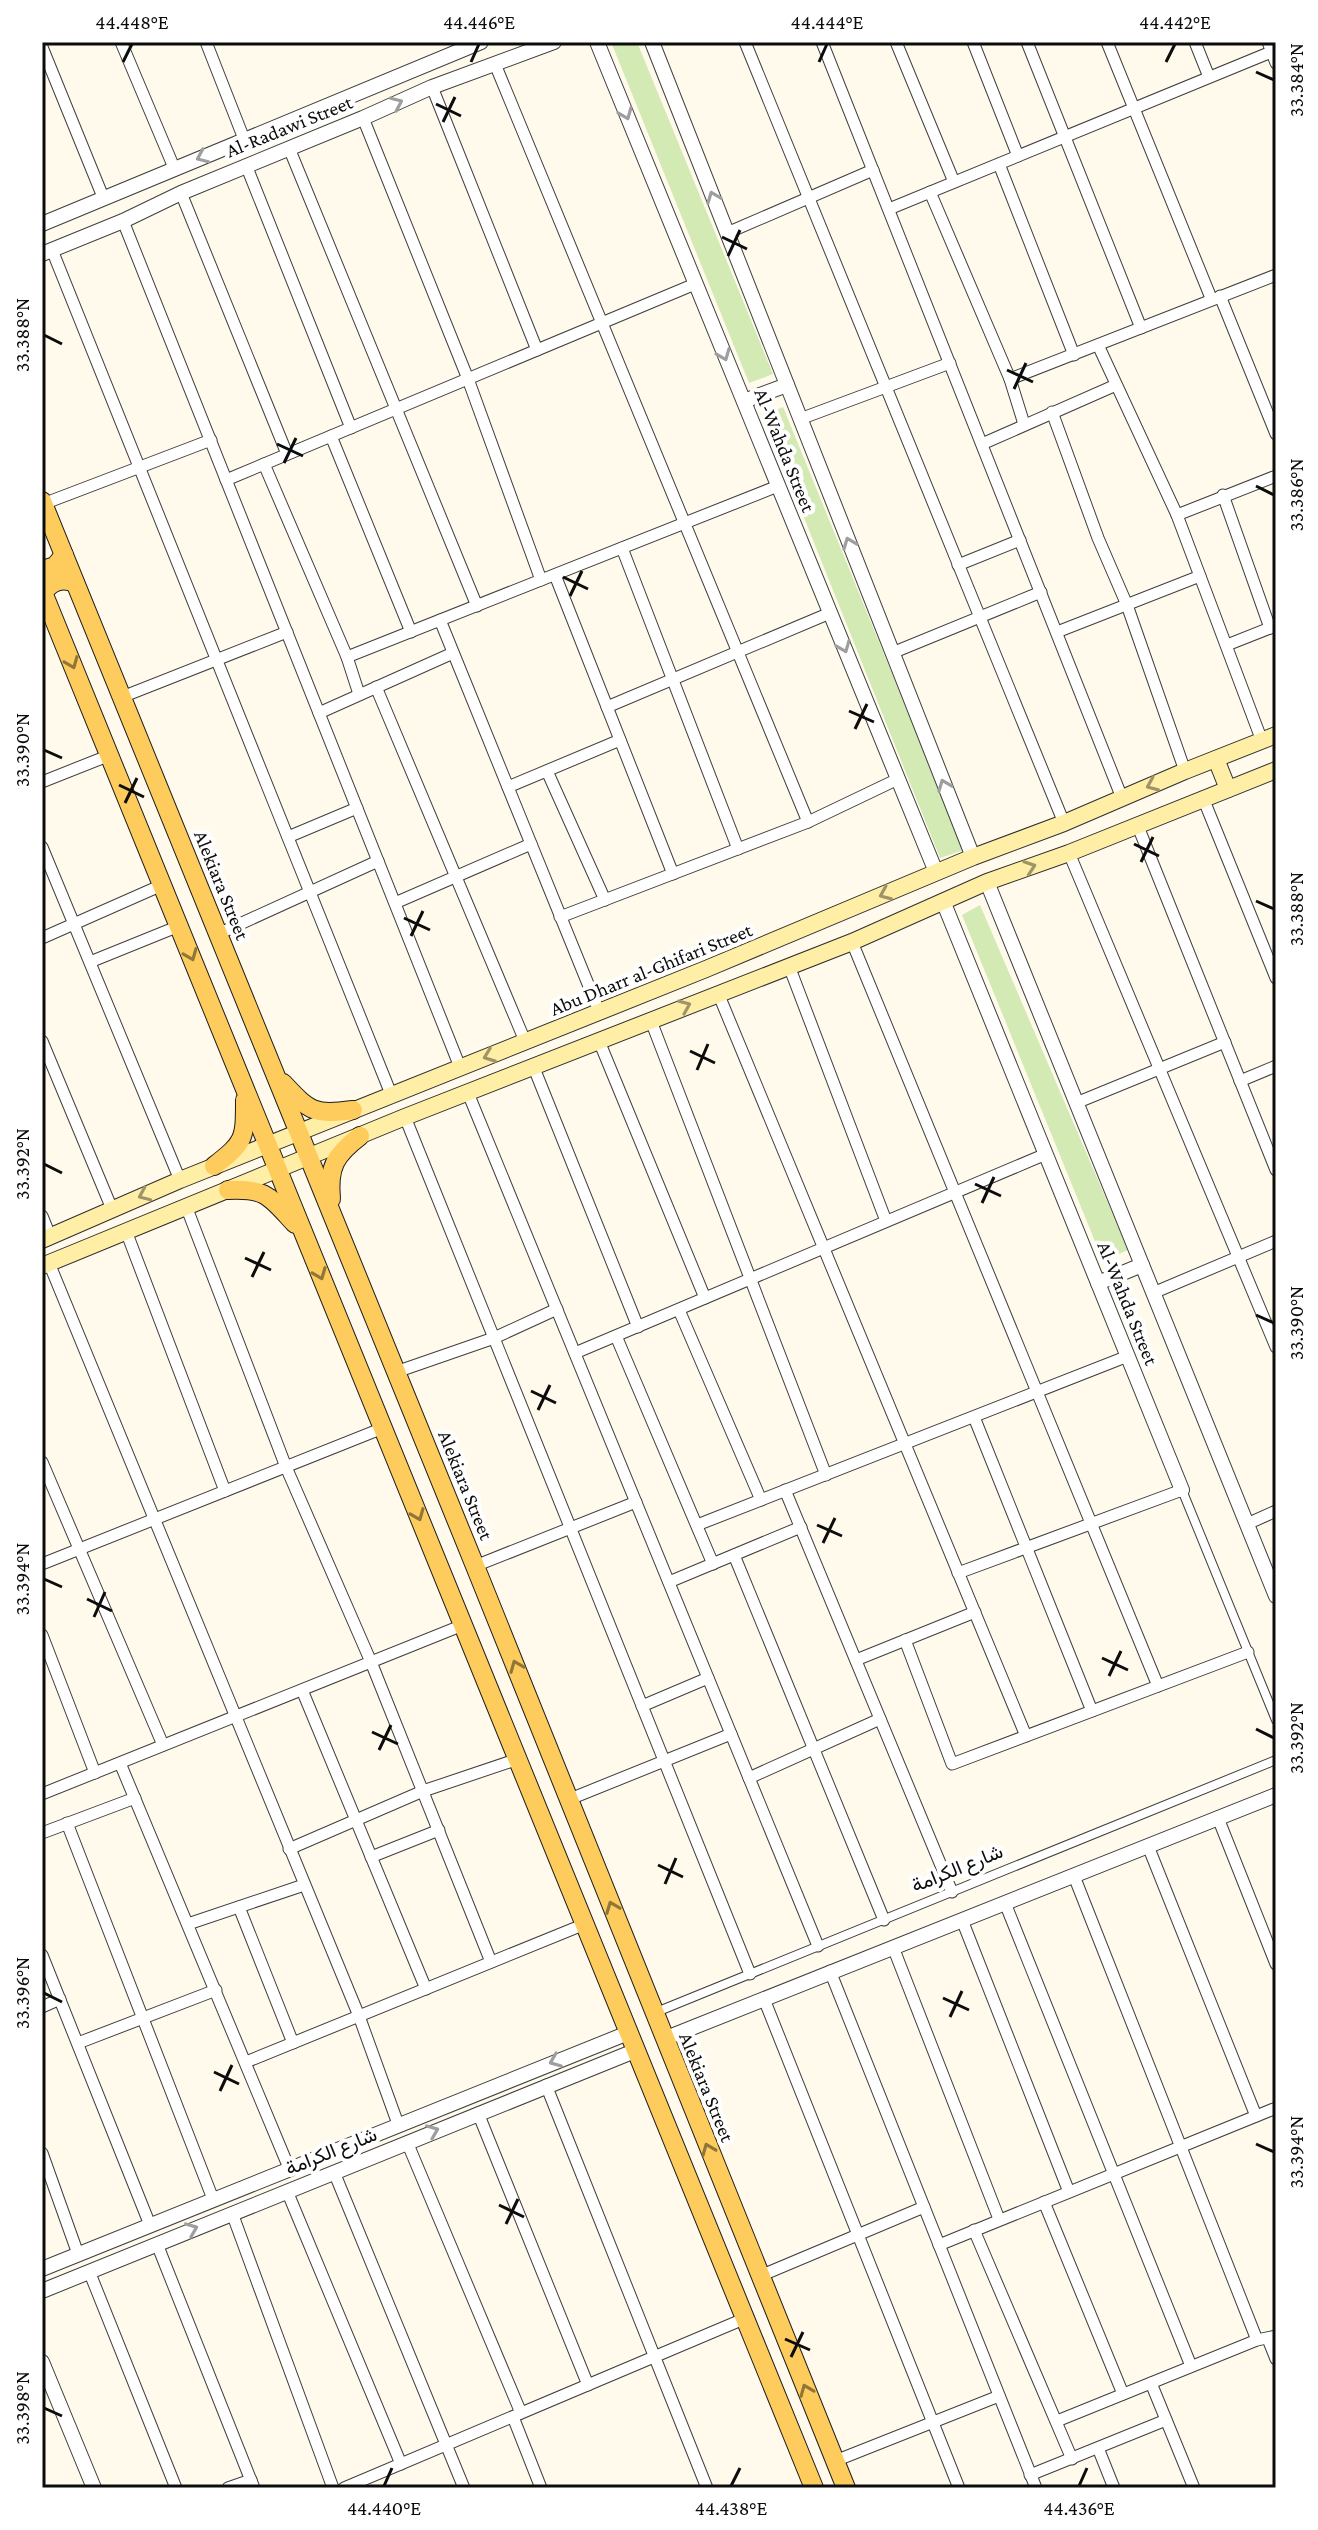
<svg xmlns="http://www.w3.org/2000/svg" width="1318" height="2530" font-family="'Crimson Pro',Vazirmatn,serif">
<style>
.green{fill:#d4eab4}
.lines{fill:none;stroke-linecap:round;stroke-linejoin:round}
.pedestrian-casing{stroke:#3f3f3f;stroke-width:10}
.minor-casing{stroke:#3f3f3f;stroke-width:13}
.tertiary-casing{stroke:#3f3f3f;stroke-width:16}
.secondary-casing{stroke:#2e2e2e;stroke-width:18}
.primary-casing{stroke:#1d1d1d;stroke-width:20}
.pedestrian{stroke:#fff;stroke-width:8}
.minor{stroke:#fff;stroke-width:11}
.tertiary{stroke:#fff;stroke-width:14}
.secondary{stroke:#ffefa6;stroke-width:16}
.primary{stroke:#fdcc5d;stroke-width:18}
.oneway{stroke:#9e9e9e}
.oneway2{stroke:#917639}
.oneway3{stroke:#9e9468}
.ticks{fill:none;stroke:#0c0c0c;stroke-width:3}
.labels{text-anchor:middle;stroke-width:8;stroke-linejoin:round;paint-order:stroke}
.street-label{font-size:20px;fill:#0c0c0c;stroke:#fff}
.neatline{fill:none;stroke:#0c0c0c;stroke-width:3}
.ticks-label{font-size:20px;text-anchor:middle;fill:#0c0c0c}
</style>
<rect width="100%" height="100%" fill="#fffaeb"/>
<g class="green">
<polygon points="611,42 637,42 773,374 749,383"/>
<polygon points="783,407 964,850 940,858 763,415"/>
<polygon points="980,905 1128,1250 1103,1261 962,915"/>
</g>
<g class="lines">
<defs>
<g id="pedestrian">
<polyline points="1182,1490 1276,1720"/>
<polyline points="654,2013 1276,1760"/>
</g>
<g id="minor">
<polyline points="121,42 175,170"/>
<polyline points="206,42 244,139"/>
<polyline points="745,42 1064,823"/>
<polyline points="822,42 1122,798"/>
<polyline points="896,42 954,182"/>
<polyline points="973,42 1018,156"/>
<polyline points="1027,42 1141,328"/>
<polyline points="1107,42 1211,298"/>
<polyline points="1195,42 1209,77"/>
<polyline points="1268,42 1276,63"/>
<polyline points="42,47 103,197"/>
<polyline points="495,64 808,822"/>
<polyline points="432,87 537,350"/>
<polyline points="363,118 468,379 541,580"/>
<polyline points="289,148 477,606"/>
<polyline points="999,164 1074,355"/>
<polyline points="246,165 351,428"/>
<polyline points="930,192 1010,379 1024,424"/>
<polyline points="181,193 287,454"/>
<polyline points="889,209 1276,50"/>
<polyline points="123,221 460,1067"/>
<polyline points="727,233 873,170"/>
<polyline points="52,250 391,1094"/>
<polyline points="1220,296 1276,434"/>
<polyline points="1098,345 1177,515 1262,741"/>
<polyline points="1010,379 1276,275"/>
<polyline points="1052,412 1098,538 1127,605 1185,771"/>
<polyline points="800,419 950,363"/>
<polyline points="331,436 411,632"/>
<polyline points="982,444 1116,385"/>
<polyline points="264,464 347,657 359,694"/>
<polyline points="226,480 695,284"/>
<polyline points="1223,495 1270,628"/>
<polyline points="43,504 211,440"/>
<polyline points="1177,515 1276,476"/>
<polyline points="622,548 738,849"/>
<polyline points="958,565 1020,540"/>
<polyline points="555,575 673,874"/>
<polyline points="440,620 599,1011"/>
<polyline points="1057,632 1200,576"/>
<polyline points="1227,645 1275,626"/>
<polyline points="892,653 1041,592"/>
<polyline points="347,657 778,486"/>
<polyline points="376,687 525,1041"/>
<polyline points="122,697 287,632"/>
<polyline points="607,707 830,613"/>
<polyline points="319,713 453,653"/>
<polyline points="547,771 605,900"/>
<polyline points="42,782 110,755"/>
<polyline points="508,787 620,740"/>
<polyline points="1203,798 1276,978"/>
<polyline points="1137,824 1276,1170"/>
<polyline points="288,837 357,808"/>
<polyline points="42,847 180,1180"/>
<polyline points="1069,853 1276,1347"/>
<polyline points="395,903 531,844"/>
<polyline points="560,917 808,822 898,779"/>
<polyline points="218,934 378,861"/>
<polyline points="42,938 162,885"/>
<polyline points="852,942 1158,1686"/>
<polyline points="90,962 179,926"/>
<polyline points="789,966 886,1221"/>
<polyline points="718,993 1026,1736"/>
<polyline points="651,1021 826,1475"/>
<polyline points="42,1041 112,1209"/>
<polyline points="599,1041 705,1298"/>
<polyline points="534,1068 638,1327"/>
<polyline points="1240,1081 1276,1066"/>
<polyline points="468,1093 818,1946"/>
<polyline points="1076,1103 1225,1042"/>
<polyline points="405,1117 750,1974"/>
<polyline points="186,1206 286,1467 371,1662 491,1962"/>
<polyline points="42,1216 50,1236"/>
<polyline points="126,1231 225,1491"/>
<polyline points="49,1263 359,2016 398,2124"/>
<polyline points="1153,1293 1276,1241"/>
<polyline points="679,1310 761,1500"/>
<polyline points="616,1336 713,1564"/>
<polyline points="575,1353 1046,1154"/>
<polyline points="396,1372 494,1338 557,1309"/>
<polyline points="974,1417 1092,1711"/>
<polyline points="42,1462 163,1745"/>
<polyline points="785,1490 952,1892"/>
<polyline points="1247,1524 1276,1511"/>
<polyline points="697,1525 1128,1356"/>
<polyline points="734,1555 884,1920"/>
<polyline points="42,1564 383,1428"/>
<polyline points="475,1566 636,1502"/>
<polyline points="958,1573 1182,1490"/>
<polyline points="669,1582 801,1527"/>
<polyline points="42,1635 95,1773"/>
<polyline points="905,1640 952,1764 1248,1652"/>
<polyline points="856,1660 975,1612"/>
<polyline points="302,1690 426,1989"/>
<polyline points="642,1706 708,1678"/>
<polyline points="120,1763 289,2168"/>
<polyline points="749,1778 880,1719"/>
<polyline points="42,1794 463,1625"/>
<polyline points="570,1799 731,1734"/>
<polyline points="1218,1818 1276,1964"/>
<polyline points="67,1823 213,2199"/>
<polyline points="42,1833 135,1798"/>
<polyline points="1148,1846 1256,2116"/>
<polyline points="289,1849 423,1791 518,1759"/>
<polyline points="371,1857 439,1830"/>
<polyline points="1074,1876 1257,2340"/>
<polyline points="1005,1903 1191,2366"/>
<polyline points="239,1907 293,2043"/>
<polyline points="962,1920 1069,2192"/>
<polyline points="188,1924 304,1885"/>
<polyline points="893,1947 999,2219"/>
<polyline points="42,1955 150,2225"/>
<polyline points="830,1971 1036,2488"/>
<polyline points="764,1999 959,2488"/>
<polyline points="42,2007 60,1999"/>
<polyline points="78,2043 216,1990"/>
<polyline points="246,2062 585,1924"/>
<polyline points="546,2085 707,2488"/>
<polyline points="478,2113 588,2385"/>
<polyline points="407,2142 521,2413"/>
<polyline points="42,2153 78,2254"/>
<polyline points="334,2172 464,2488"/>
<polyline points="287,2191 401,2464"/>
<polyline points="1044,2202 1123,2394"/>
<polyline points="232,2213 333,2488"/>
<polyline points="974,2230 1072,2459"/>
<polyline points="157,2244 254,2488"/>
<polyline points="939,2245 1276,2108"/>
<polyline points="89,2271 176,2488"/>
<polyline points="760,2276 924,2207"/>
<polyline points="1268,2339 1276,2359"/>
<polyline points="1151,2383 1194,2488"/>
<polyline points="513,2417 541,2488"/>
<polyline points="1057,2421 1257,2340 1276,2336"/>
<polyline points="1098,2448 1114,2488"/>
<polyline points="835,2461 999,2396"/>
<polyline points="1030,2475 1166,2420"/>
<polyline points="228,2488 251,2480"/>
<polyline points="344,2488 746,2318"/>
</g>
<g id="tertiary">
<polyline points="597,42 936,872"/>
<polyline points="652,42 973,857"/>
<polyline points="42,224 481,42"/>
<polyline points="42,254 123,221 181,193 363,118 432,87 554,42"/>
<polyline points="744,401 787,385"/>
<polyline points="987,882 1276,1596"/>
<polyline points="943,901 1182,1490"/>
<polyline points="1098,1283 1142,1265"/>
<polyline points="664,2039 1276,1795"/>
<polyline points="42,2269 628,2033"/>
<polyline points="42,2291 637,2050"/>
<polyline points="42,2362 94,2488"/>
</g>
<g id="secondary">
<polyline points="1216,759 1228,789"/>
<polyline points="42,1240 180,1180 706,969 973,857 1064,823 1185,771 1276,735"/>
<polyline points="42,1266 405,1117 852,942 987,882 1069,853 1276,770"/>
</g>
<g id="primary">
<polyline points="42,501 475,1566 846,2488"/>
<polyline points="42,570 55,566 64,555"/>
<polyline points="42,590 814,2488"/>
<path d="M43 593C51 581 62 577 75 583"/>
<path d="M283 1083C310 1112 314 1115 353 1110"/>
<path d="M214 1166C245 1142 245 1139 245 1100"/>
<path d="M228 1190C267 1188 270 1197 295 1224"/>
<path d="M331 1199C328 1167 335 1155 360 1136"/>
</g>
</defs>
<use href="#pedestrian" class="pedestrian-casing"/>
<use href="#minor" class="minor-casing"/>
<use href="#tertiary" class="tertiary-casing"/>
<use href="#secondary" class="secondary-casing"/>
<use href="#primary" class="primary-casing"/>
<use href="#pedestrian" class="pedestrian"/>
<use href="#minor" class="minor"/>
<use href="#tertiary" class="tertiary"/>
<use href="#secondary" class="secondary"/>
<use href="#primary" class="primary"/>
</g>
<defs><path id="oneway-chevron" d="M-2-3.5L2.5 0L-2 3.5" fill="none" stroke-width="1.6" stroke-linecap="round" stroke-linejoin="round" transform="scale(2)"/></defs>
<g class="oneway">
<use href="#oneway-chevron" transform="translate(397 103) rotate(-24)"/>
<use href="#oneway-chevron" transform="translate(626 114) rotate(68)"/>
<use href="#oneway-chevron" transform="translate(202 157) rotate(156)"/>
<use href="#oneway-chevron" transform="translate(713 197) rotate(-111)"/>
<use href="#oneway-chevron" transform="translate(724 355) rotate(68)"/>
<use href="#oneway-chevron" transform="translate(849 543) rotate(-111)"/>
<use href="#oneway-chevron" transform="translate(844 647) rotate(68)"/>
<use href="#oneway-chevron" transform="translate(944 785) rotate(-111)"/>
<use href="#oneway-chevron" transform="translate(555 2061) rotate(158)"/>
<use href="#oneway-chevron" transform="translate(433 2131) rotate(-22)"/>
<use href="#oneway-chevron" transform="translate(192 2229) rotate(-22)"/>
</g>
<g class="oneway2">
<use href="#oneway-chevron" transform="translate(72 663) rotate(68)"/>
<use href="#oneway-chevron" transform="translate(191 955) rotate(68)"/>
<use href="#oneway-chevron" transform="translate(320 1274) rotate(68)"/>
<use href="#oneway-chevron" transform="translate(418 1515) rotate(68)"/>
<use href="#oneway-chevron" transform="translate(516 1666) rotate(-112)"/>
<use href="#oneway-chevron" transform="translate(612 1907) rotate(-111)"/>
<use href="#oneway-chevron" transform="translate(708 2149) rotate(-112)"/>
<use href="#oneway-chevron" transform="translate(806 2390) rotate(-112)"/>
</g>
<g class="oneway3">
<use href="#oneway-chevron" transform="translate(1152 785) rotate(157)"/>
<use href="#oneway-chevron" transform="translate(1030 867) rotate(-19)"/>
<use href="#oneway-chevron" transform="translate(885 894) rotate(157)"/>
<use href="#oneway-chevron" transform="translate(685 1006) rotate(-23)"/>
<use href="#oneway-chevron" transform="translate(489 1056) rotate(159)"/>
<use href="#oneway-chevron" transform="translate(144 1195) rotate(156)"/>
</g>
<path class="ticks" d="M123 62 132 44M471 62 479 44M819 62 827 44M1166 62 1175 44M1256 72 1274 80M436 104 461 116M443 122 455 97M722 237 747 249M728 256 740 230M44 335 62 344M1007 370 1033 382M1014 389 1026 363M277 444 303 456M284 463 296 438M1256 486 1274 495M563 577 588 589M570 596 582 571M849 711 874 722M855 729 867 704M44 750 62 758M119 785 144 797M125 803 137 778M1134 844 1159 856M1141 862 1153 837M1256 901 1274 909M404 918 430 930M411 936 423 911M690 1051 715 1063M697 1070 708 1044M44 1164 62 1173M975 1184 1001 1196M982 1203 994 1177M245 1258 271 1270M252 1277 264 1252M1256 1315 1274 1323M531 1391 556 1403M538 1410 550 1385M817 1525 842 1536M823 1543 835 1518M44 1579 62 1587M87 1599 112 1611M94 1617 105 1592M1102 1658 1128 1670M1109 1676 1121 1651M1256 1729 1274 1738M372 1732 398 1744M379 1750 391 1725M658 1865 683 1877M665 1884 676 1858M44 1993 62 2002M943 1998 969 2010M950 2017 962 1991M214 2072 239 2084M220 2091 232 2065M1256 2144 1274 2152M499 2205 524 2217M506 2224 518 2199M785 2339 810 2350M791 2357 803 2332M44 2408 62 2416M384 2486 392 2468M731 2486 740 2468M1079 2486 1087 2468"/>
<g class="labels">
<g class="street-label">
<text transform="translate(289 126) rotate(-22)" y="7">Al-Radawi Street</text>
<text transform="translate(785 450) rotate(68)" y="7">Al-Wahda Street</text>
<text transform="translate(222 885) rotate(68)" y="7">Alekiara Street</text>
<text transform="translate(651 969) rotate(-22)" y="7">Abu Dharr al-Ghifari Street</text>
<text transform="translate(1128 1303) rotate(68)" y="7">Al-Wahda Street</text>
<text transform="translate(466 1485) rotate(68)" y="7">Alekiara Street</text>
<text transform="translate(957 1868) rotate(-22)" y="7">شارع الكرامة</text>
<text transform="translate(707 2087) rotate(68)" y="7">Alekiara Street</text>
<text transform="translate(331 2151) rotate(-22)" y="7">شارع الكرامة</text>
</g>
</g>
<rect width="1318" height="2530" fill="none" stroke="#ffffff" stroke-width="88"/>
<rect x="44" y="44" width="1230" height="2442" class="neatline"/>
<g class="ticks-label">
<text x="132" y="29">44.448°E</text>
<text x="479" y="29">44.446°E</text>
<text x="827" y="29">44.444°E</text>
<text x="1175" y="29">44.442°E</text>
<text transform="translate(1296 80) rotate(-90)" y="7">33.384°N</text>
<text transform="translate(22 335) rotate(-90)" y="7">33.388°N</text>
<text transform="translate(1296 495) rotate(-90)" y="7">33.386°N</text>
<text transform="translate(22 750) rotate(-90)" y="7">33.390°N</text>
<text transform="translate(1296 909) rotate(-90)" y="7">33.388°N</text>
<text transform="translate(22 1164) rotate(-90)" y="7">33.392°N</text>
<text transform="translate(1296 1323) rotate(-90)" y="7">33.390°N</text>
<text transform="translate(22 1579) rotate(-90)" y="7">33.394°N</text>
<text transform="translate(1296 1738) rotate(-90)" y="7">33.392°N</text>
<text transform="translate(22 1993) rotate(-90)" y="7">33.396°N</text>
<text transform="translate(1296 2152) rotate(-90)" y="7">33.394°N</text>
<text transform="translate(22 2408) rotate(-90)" y="7">33.398°N</text>
<text x="384" y="2515">44.440°E</text>
<text x="731" y="2515">44.438°E</text>
<text x="1079" y="2515">44.436°E</text>
</g>
</svg>
